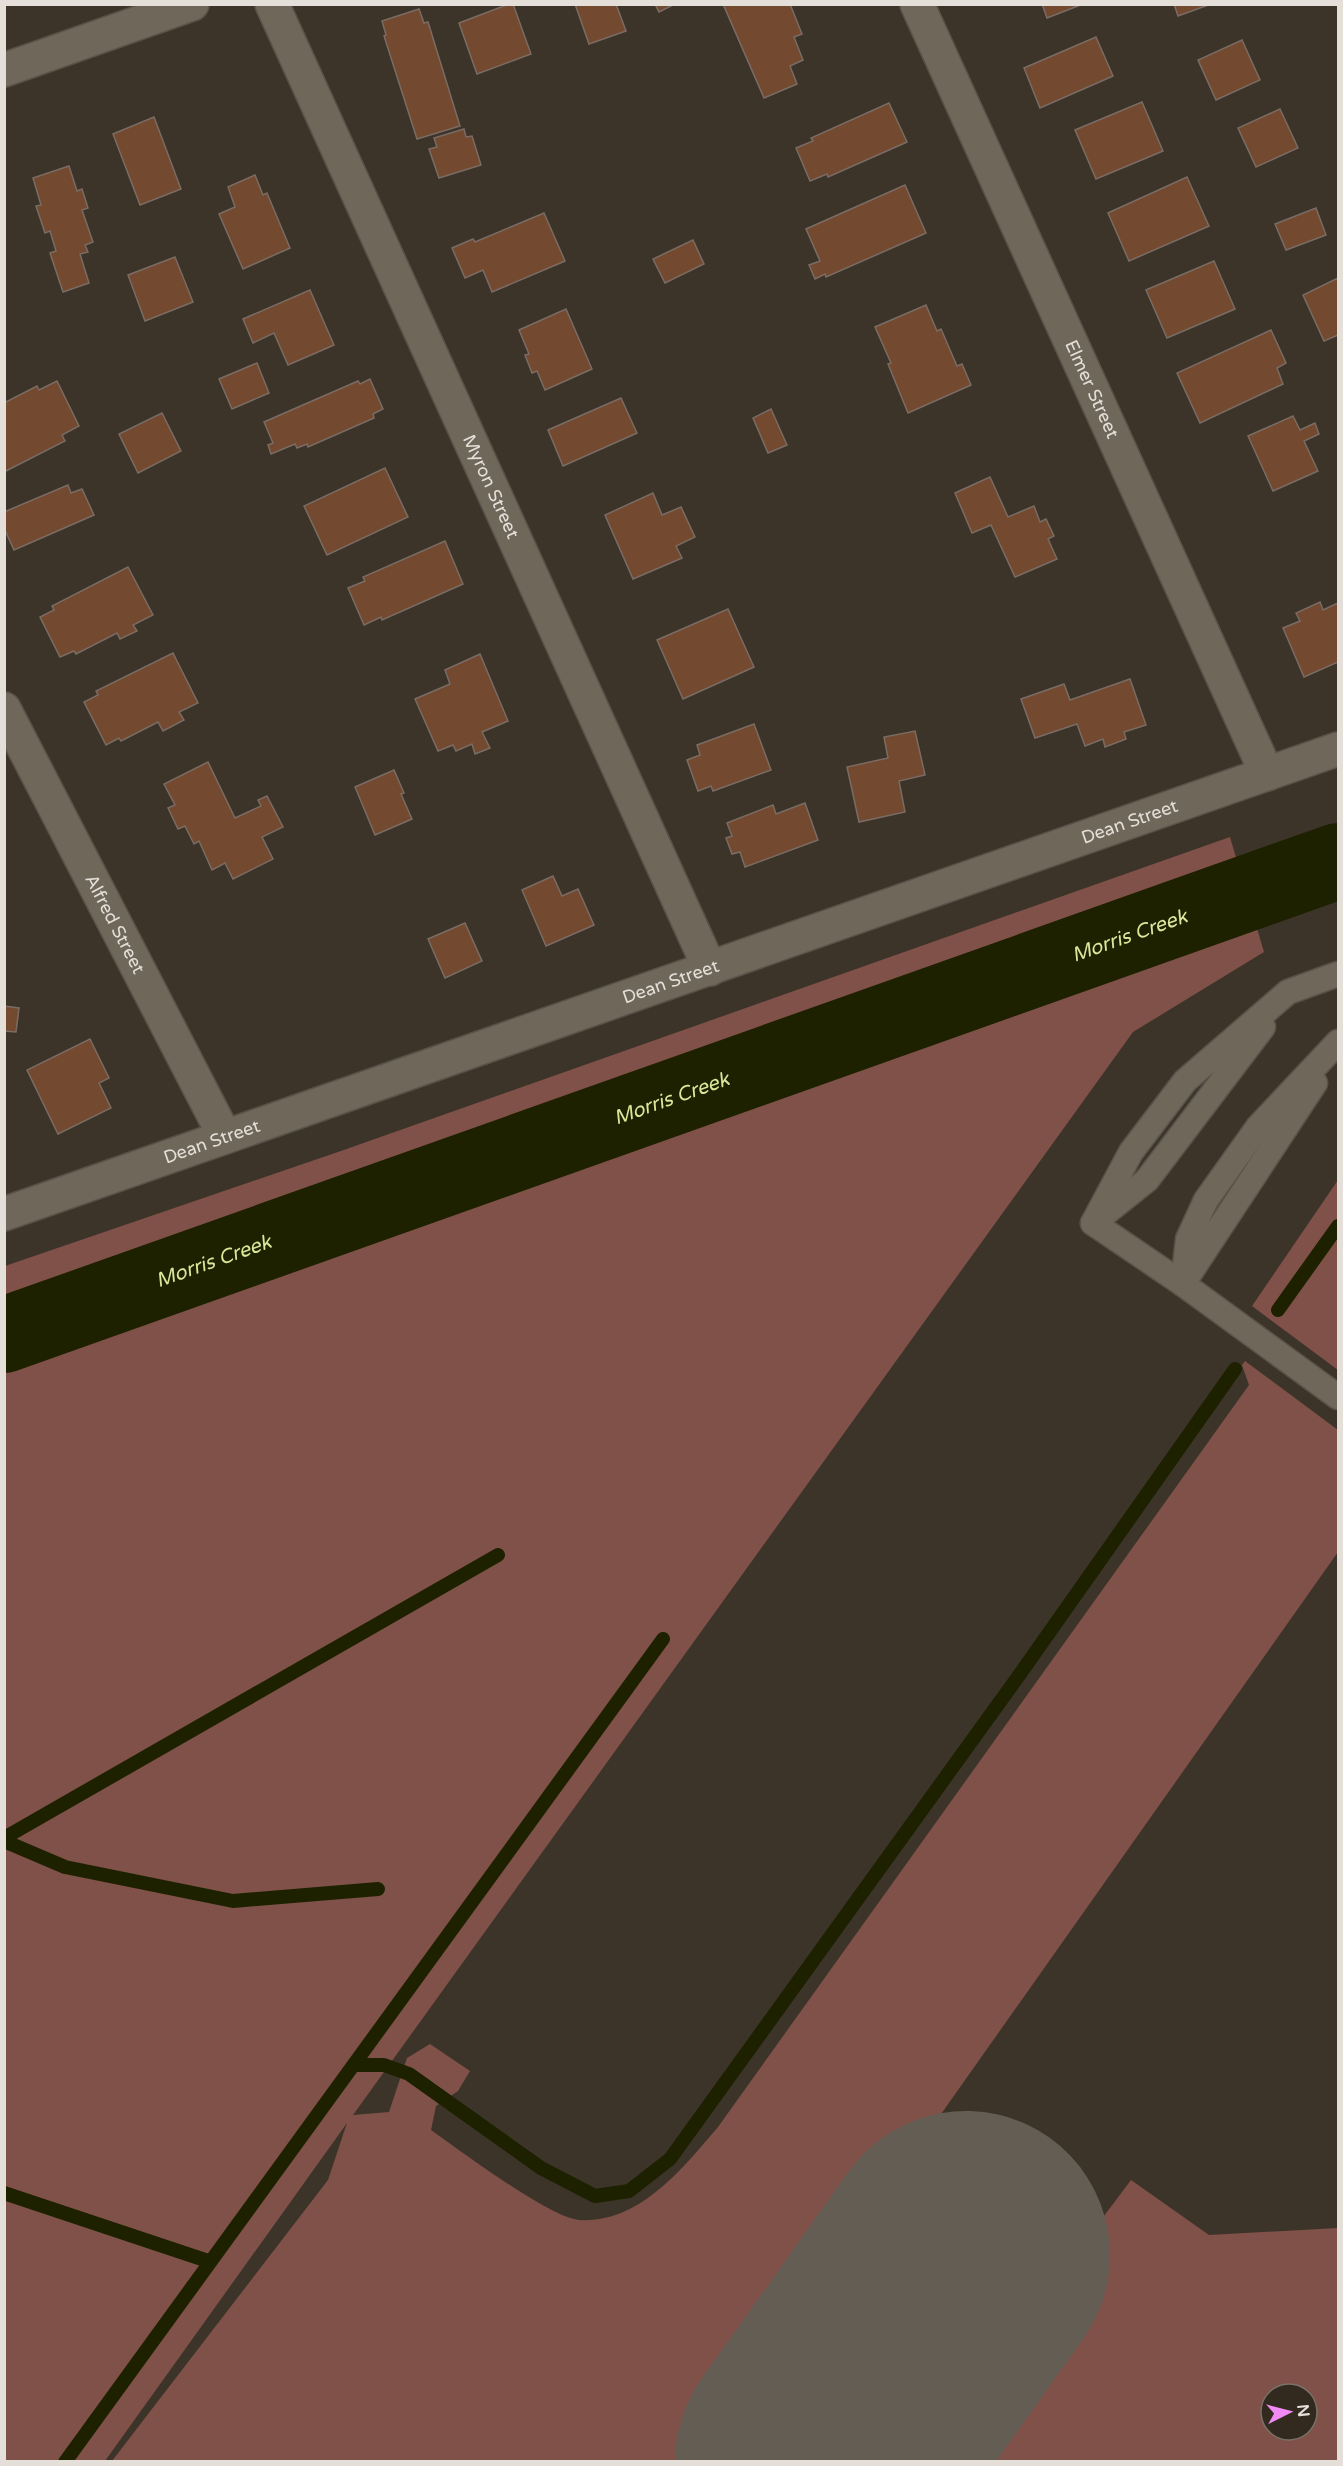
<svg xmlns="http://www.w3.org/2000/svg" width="1343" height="2466" font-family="'Varela Round',sans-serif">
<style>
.green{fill:#805149;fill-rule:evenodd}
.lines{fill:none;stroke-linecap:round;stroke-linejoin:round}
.stream{stroke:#1d2100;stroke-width:14}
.river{stroke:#1d2100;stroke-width:76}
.runway{stroke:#645d53;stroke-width:288}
.building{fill:#73492f;stroke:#7a6c64;stroke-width:1.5}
.lane-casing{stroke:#595249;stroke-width:27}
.street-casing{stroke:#595249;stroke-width:36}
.lane{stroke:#70675b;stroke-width:24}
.street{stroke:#70675b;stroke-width:33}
.labels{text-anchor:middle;stroke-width:5;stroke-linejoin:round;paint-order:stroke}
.street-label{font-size:18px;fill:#e4dfd8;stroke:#322a1f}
.water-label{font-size:20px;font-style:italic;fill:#dbe89b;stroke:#322a1f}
</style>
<rect width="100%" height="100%" fill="#3c3429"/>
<g class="green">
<path d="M1230 837 1264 952 1133 1032 353 2115 389 2112 407 2058 430 2044 470 2071 458 2091 436 2106 431 2130C458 2149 550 2218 579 2220 639 2224 683 2168 718 2127L1249 1385 1242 1365 1245 1361 1338 1430V1552L696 2461H112L328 2180 347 2123 105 2461H5V1266L338 1152Z"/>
<polygon points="1338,1180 1338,1370 1252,1306"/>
<path d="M1131 2180 1209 2235 1338 2228V2461H930L1086 2240ZM1271 2394H1307V2430H1271Z"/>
</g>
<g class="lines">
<g class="stream">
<polyline points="1278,1310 1338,1226"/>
<polyline points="4,1838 498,1555"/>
<polyline points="4,1841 65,1867 233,1901 378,1889"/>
<polyline points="354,2065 384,2065 409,2074 541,2168 595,2196 629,2191 670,2159 1020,1674 1235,1369"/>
<polyline points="4,2193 208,2261"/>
<polyline points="65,2462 663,1639"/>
</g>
<path class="river" id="s1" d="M4 1335 1338 861"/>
<polyline class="runway" points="819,2462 966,2255"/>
</g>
<g class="building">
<polygon points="509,4 513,4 531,54 477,74 459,23"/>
<polygon points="575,4 616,4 626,31 589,44"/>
<polygon points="655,4 675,4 659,12"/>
<polygon points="723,4 790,4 802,34 794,37 803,60 790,66 797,84 764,98"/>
<polygon points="1042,4 1083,4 1047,18"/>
<polygon points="1174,4 1211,4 1178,16"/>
<polygon points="419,9 424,23 428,22 460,126 417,139 384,36 386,35 382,21"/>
<polygon points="1096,37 1113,76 1040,108 1024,68"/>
<polygon points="1242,40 1260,80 1216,100 1198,60"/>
<polygon points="1142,102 1163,151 1096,179 1075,130"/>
<polygon points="889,103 907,142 828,177 827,174 810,181 796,148 813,141 811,138"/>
<polygon points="1280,109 1298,148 1256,167 1238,128"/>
<polygon points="154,117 181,189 140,205 113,134"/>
<polygon points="464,129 466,137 472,136 481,165 439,178 429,149 437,147 434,138"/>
<polygon points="69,166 77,191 82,189 88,208 82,210 93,242 85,245 88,252 80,254 89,283 63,292 50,253 56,251 50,231 45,233 36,206 41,205 33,178"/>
<polygon points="255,175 263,195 267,193 290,248 243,269 219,214 235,207 228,187"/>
<polygon points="1187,177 1209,226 1129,261 1108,213"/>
<polygon points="905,185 926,233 826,277 825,274 815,279 809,265 820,261 806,229"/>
<polygon points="1316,208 1326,235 1286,250 1275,224"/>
<polygon points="544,213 565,261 492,292 483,270 465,278 452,248 473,239 475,242"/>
<polygon points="693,240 704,264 665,283 653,259"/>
<polygon points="175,257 193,302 145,321 128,275"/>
<polygon points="1214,261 1235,309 1167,338 1146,290"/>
<polygon points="1338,278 1338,335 1324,341 1303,295"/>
<polygon points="310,290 334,345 288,365 274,333 253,343 243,319"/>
<polygon points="926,305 937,331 941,329 957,366 962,364 971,385 908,413 888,364 891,363 875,327"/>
<polygon points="566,309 592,369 545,390 537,371 532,373 525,355 529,354 519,330"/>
<polygon points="1271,330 1286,363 1277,368 1283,384 1200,423 1177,373"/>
<polygon points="257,363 269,393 232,409 219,379"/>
<polygon points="370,379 383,409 373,414 374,418 308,447 307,444 297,448 295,444 271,454 268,445 273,443 264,422 358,381 360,384"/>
<polygon points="57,381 79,426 62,435 65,441 4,472 4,403 37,386 39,390"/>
<polygon points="621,398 637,433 563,466 548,430"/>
<polygon points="771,409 787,445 768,453 753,418"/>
<polygon points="162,413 181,451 138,473 119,434"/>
<polygon points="1293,416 1300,430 1315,423 1319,434 1304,441 1318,471 1273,491 1248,436"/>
<polygon points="385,468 408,517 327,555 304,506"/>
<polygon points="990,477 1008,517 1034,506 1040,522 1046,519 1054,536 1048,539 1057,559 1015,577 991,525 972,533 955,493"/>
<polygon points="68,485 71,493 82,489 94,515 14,550 4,528 4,512"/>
<polygon points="653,493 662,515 681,507 695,537 676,546 682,558 633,579 605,515"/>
<polygon points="445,541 463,584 382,620 381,617 364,625 348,588 365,581 363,577"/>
<polygon points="128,567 153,615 133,625 137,631 120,639 117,633 76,654 74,651 60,657 40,617 54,610 52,606"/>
<polygon points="1320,602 1323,610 1338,603 1338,662 1304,677 1283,628 1300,621 1296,613"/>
<polygon points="728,609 754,667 683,699 657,640"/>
<polygon points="173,653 198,703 179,712 184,720 163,731 158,722 121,741 119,738 106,745 84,702 98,695 96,691"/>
<polygon points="480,654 508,721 482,732 490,748 475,754 472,744 456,751 453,745 438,751 415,699 450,684 445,670"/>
<polygon points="1130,679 1146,725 1124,732 1126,739 1105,747 1103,739 1085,746 1077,724 1035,738 1021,699 1064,684 1070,700"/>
<polygon points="754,724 771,770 713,791 711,786 698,791 687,760 700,755 697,745"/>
<polygon points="915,731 925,775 899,781 905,812 859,822 847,767 888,758 884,737"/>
<polygon points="208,762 235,818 261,806 258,800 267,796 283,827 262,837 273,859 233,879 225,863 212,870 199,841 194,844 185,826 178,829 168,808 175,805 164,784"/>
<polygon points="394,770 404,793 401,794 412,819 375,835 355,787"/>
<polygon points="805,803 818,840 745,867 740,852 732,854 726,838 732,836 727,823 773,805 776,814"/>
<polygon points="553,876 562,896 578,889 594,925 546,946 522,890"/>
<polygon points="465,923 482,961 445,978 428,939"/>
<polygon points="4,1006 19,1008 16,1032 4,1031"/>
<polygon points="90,1039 109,1078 99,1083 111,1108 58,1134 27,1070"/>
</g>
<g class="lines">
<defs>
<g id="lane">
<polyline points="1102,1216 1147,1180 1263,1027"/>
<polyline points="1093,1223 1131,1152 1185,1081 1288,992 1338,974"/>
<polyline points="1093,1223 1183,1284 1338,1397"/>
<polyline points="1186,1279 1315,1083"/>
<polyline points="1183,1284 1188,1239 1206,1200 1258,1127 1338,1042"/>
</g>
<g id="street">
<path id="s2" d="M272 4 710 969"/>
<path id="s3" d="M917 4 1267 774"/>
<polyline points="4,70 192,4"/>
<path id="s4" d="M4 709 225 1137"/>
<path id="s5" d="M4 1214 1338 749"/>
</g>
</defs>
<use href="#lane" class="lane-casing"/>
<use href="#street" class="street-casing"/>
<use href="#lane" class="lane"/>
<use href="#street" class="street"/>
</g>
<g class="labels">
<g class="street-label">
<text dy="6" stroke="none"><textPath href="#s3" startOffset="423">Elmer Street</textPath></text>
<text dy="6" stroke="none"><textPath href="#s2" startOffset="530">Myron Street</textPath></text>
<text dy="6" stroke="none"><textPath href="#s5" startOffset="1192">Dean Street</textPath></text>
<text dy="6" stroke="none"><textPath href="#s4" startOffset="242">Alfred Street</textPath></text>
<text dy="6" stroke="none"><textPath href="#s5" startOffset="706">Dean Street</textPath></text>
<text dy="6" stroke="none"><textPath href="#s5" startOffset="220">Dean Street</textPath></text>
</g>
<g class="water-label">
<text dy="7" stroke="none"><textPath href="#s1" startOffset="1194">Morris Creek</textPath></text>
<text dy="7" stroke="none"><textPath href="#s1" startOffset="708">Morris Creek</textPath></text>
<text dy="7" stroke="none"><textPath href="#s1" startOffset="222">Morris Creek</textPath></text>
</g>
</g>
<rect width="1343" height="2466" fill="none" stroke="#e4dfd8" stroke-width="12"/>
<g transform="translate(1289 2412) rotate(84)"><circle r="28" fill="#322a1f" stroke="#797269" stroke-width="1.5"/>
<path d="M0-4.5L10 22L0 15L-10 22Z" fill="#f18af4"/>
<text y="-9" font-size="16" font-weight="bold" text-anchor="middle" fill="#e4dfd8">N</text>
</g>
</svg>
